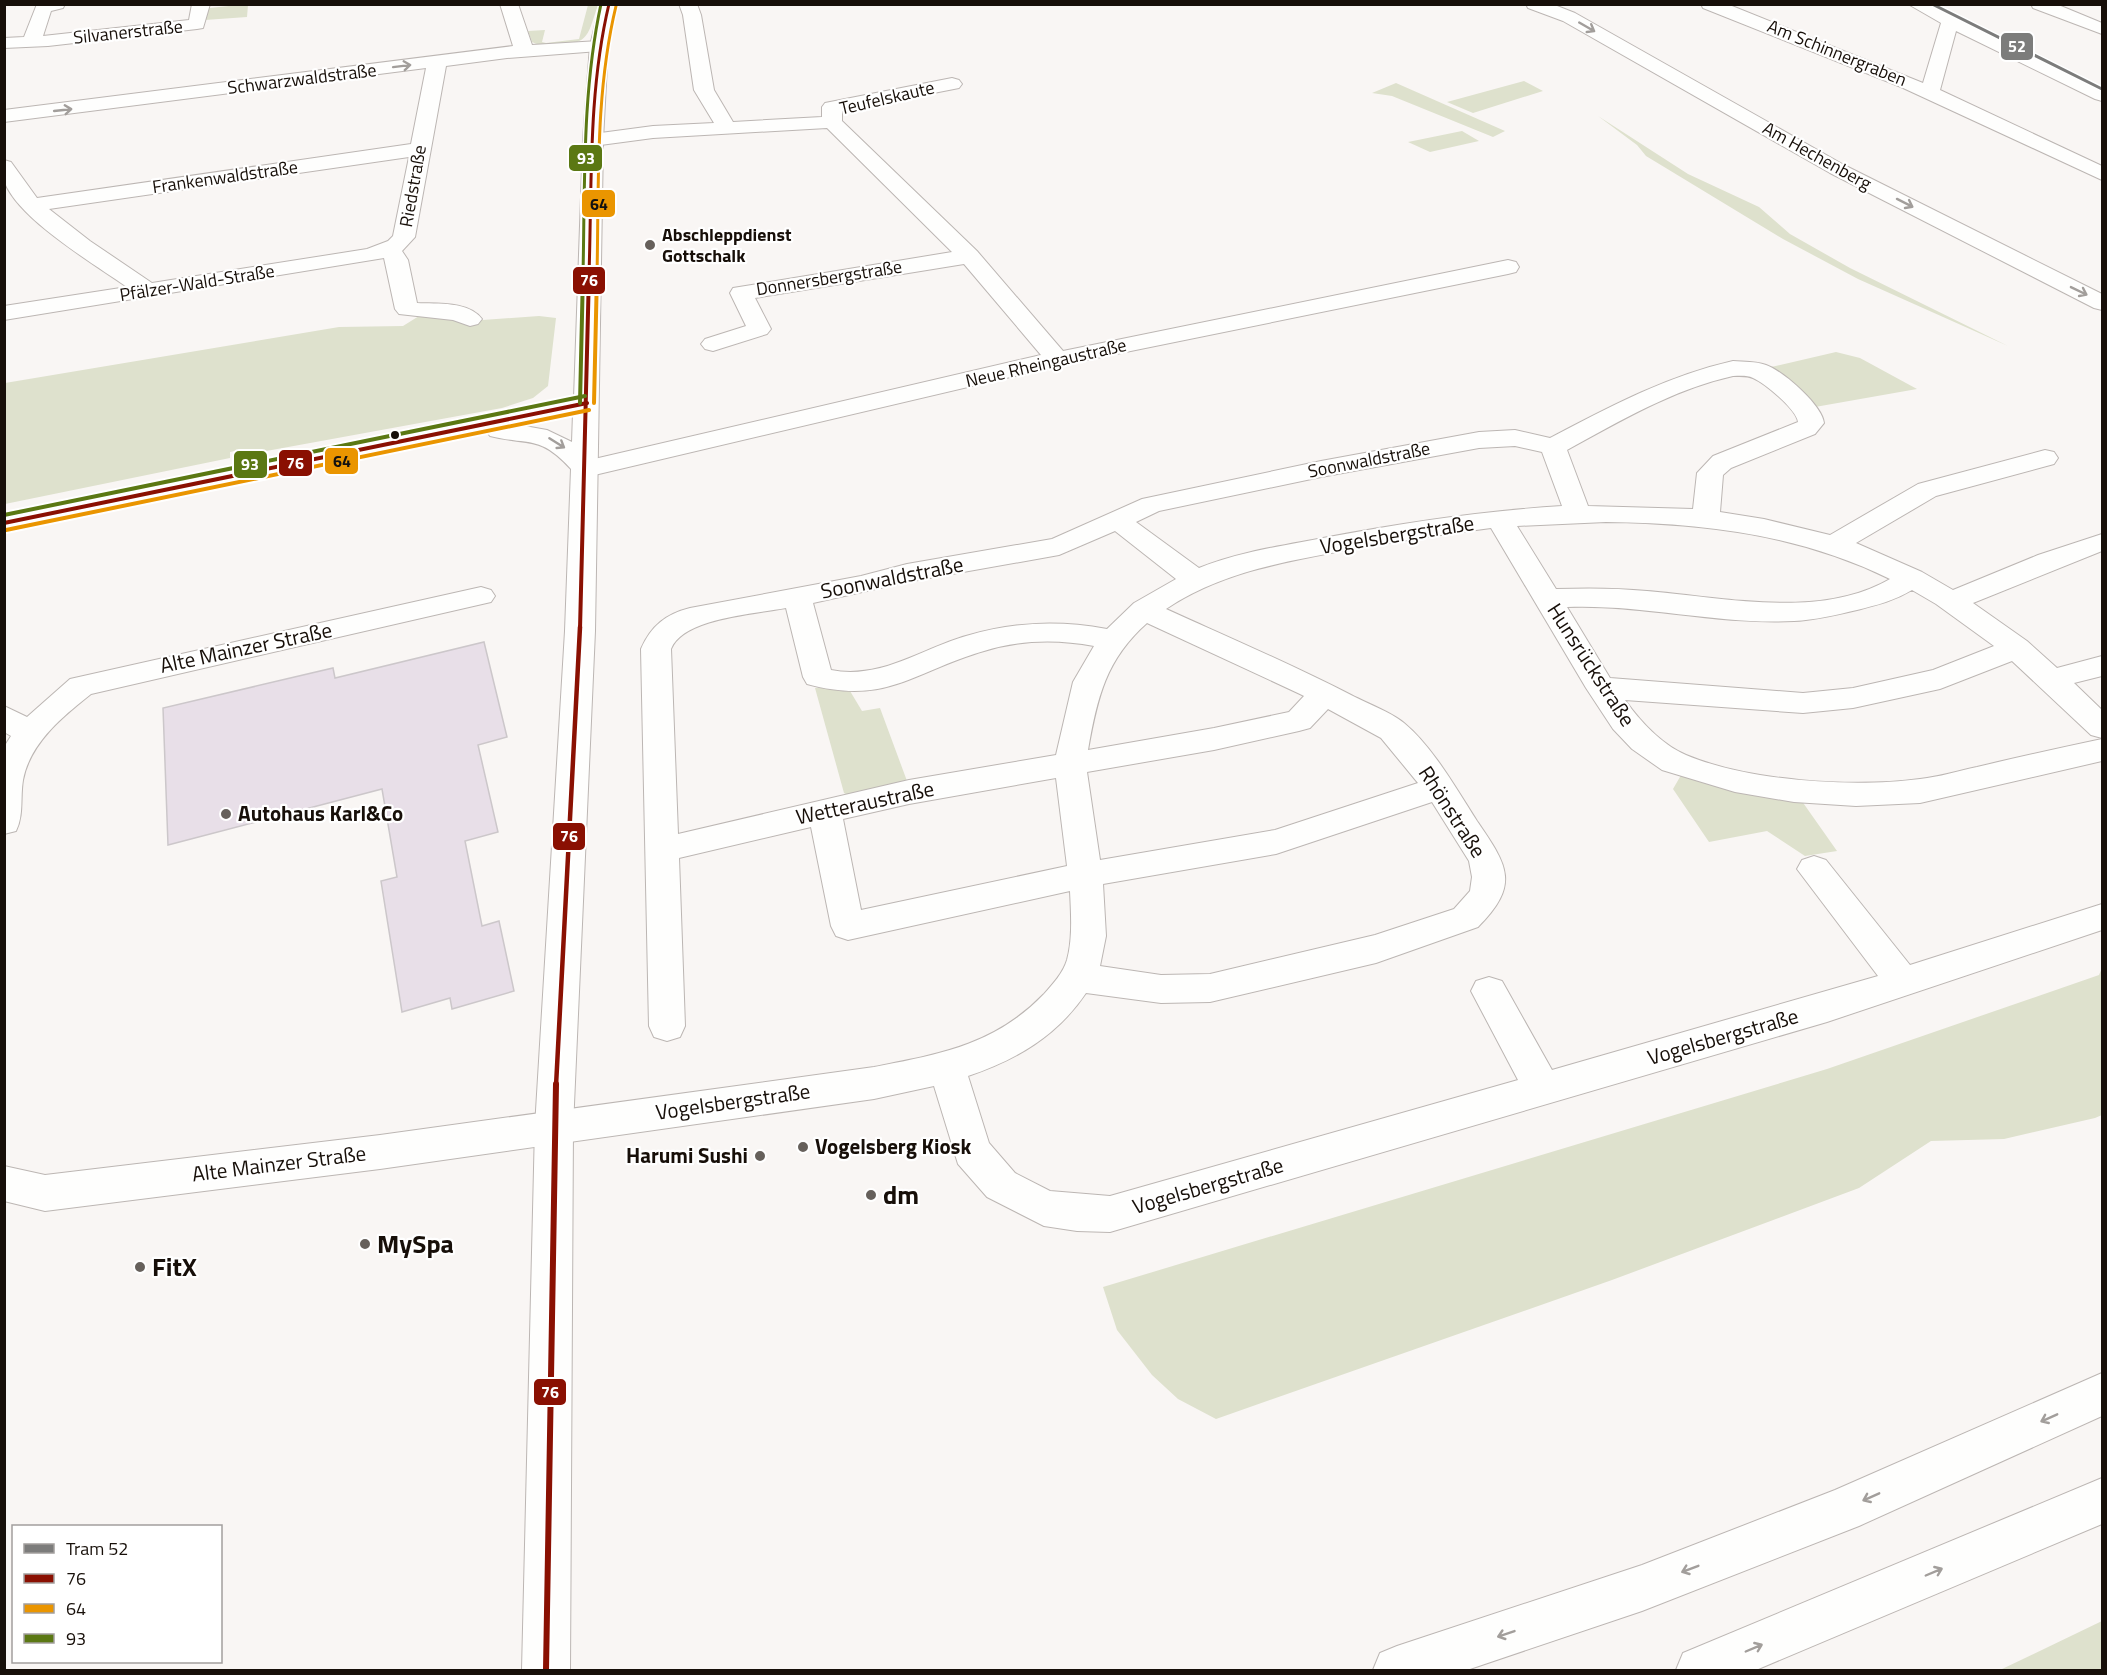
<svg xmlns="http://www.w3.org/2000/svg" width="2107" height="1675" font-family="'Titillium Web',sans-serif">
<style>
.green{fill:#dee1cd}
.building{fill:#e8dfe8;stroke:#ccc7ca;stroke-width:1.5}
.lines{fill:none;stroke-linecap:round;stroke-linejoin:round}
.minor-casing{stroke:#bcb6b3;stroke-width:2}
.tertiary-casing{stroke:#bcb6b3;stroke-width:2}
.motorway-casing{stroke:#bcb6b3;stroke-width:2}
.minor{fill:#fefefd;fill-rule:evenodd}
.tertiary{fill:#fefefd;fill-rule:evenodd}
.motorway{fill:#fefefd;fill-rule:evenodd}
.bus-1-far3-casing{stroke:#fff;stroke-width:6}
.bus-1-far2-casing{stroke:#fff;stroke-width:8}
.bus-1-far1-casing{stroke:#fff;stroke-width:9}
.bus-1-casing{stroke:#fff;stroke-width:10}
.bus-2-far1-casing{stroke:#fff;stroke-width:6}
.bus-2-casing{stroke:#fff;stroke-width:8}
.bus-3-far1-casing{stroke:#fff;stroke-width:6}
.bus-3-casing{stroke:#fff;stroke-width:8}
.bus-1-far3{stroke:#8a1002;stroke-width:3}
.bus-1-far2{stroke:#8a1002;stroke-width:4}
.bus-1-far1{stroke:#8a1002;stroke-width:4.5}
.bus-1{stroke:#8a1002;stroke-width:6}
.bus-2-far1{stroke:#ea9500;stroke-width:3}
.bus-2{stroke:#ea9500;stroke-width:4}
.bus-3-far1{stroke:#5b7813;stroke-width:3}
.bus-3{stroke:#5b7813;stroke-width:4}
.tram-1-casing{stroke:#fff;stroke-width:6}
.tram-1{stroke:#7c7c7b;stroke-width:3}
.oneway{stroke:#a29e9b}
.poi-dot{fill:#66605b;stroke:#fff;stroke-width:2}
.bus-dot{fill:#170f09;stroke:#fff;stroke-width:2}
.labels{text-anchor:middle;stroke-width:4.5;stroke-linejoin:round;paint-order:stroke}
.far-street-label{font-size:18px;fill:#170f09;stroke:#fff}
.far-poi-label{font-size:18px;font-weight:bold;fill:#170f09;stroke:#fff;text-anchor:start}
.street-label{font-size:21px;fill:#170f09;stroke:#fff}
.poi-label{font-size:21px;font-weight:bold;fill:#170f09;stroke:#fff;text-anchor:start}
.near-poi-label{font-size:26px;font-weight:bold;fill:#170f09;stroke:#fff;text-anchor:start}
.line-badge{stroke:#fff;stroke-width:2}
.badge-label{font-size:16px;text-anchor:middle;font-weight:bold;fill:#fff}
.pale-badge-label{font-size:16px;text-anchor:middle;font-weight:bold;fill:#111}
</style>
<rect width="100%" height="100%" fill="#f9f6f4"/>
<g class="green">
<polygon points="238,5 248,5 247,17 205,20 206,10 210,8"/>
<path d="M588 5H598C588 33 590 45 556 45 547 46 540 46 532 42L528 31 545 30 542 42 546 43 579 39Z"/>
<polygon points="1524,81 1543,91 1473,113 1447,102"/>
<polygon points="1396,83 1505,131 1493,137 1392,96 1372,93"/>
<polygon points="1598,116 1688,174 1759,207 1790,234 1850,268 2008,346 1858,279 1783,239 1646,156 1637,145"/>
<polygon points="1462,131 1479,141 1430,152 1408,142"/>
<polygon points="419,316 469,321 539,316 556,318 548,386 533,398 502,408 245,455 244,449 230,452 230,458 5,504 5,383 339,327 403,326"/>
<polygon points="1836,352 1860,358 1917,389 1815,407 1773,372 1771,367"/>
<polygon points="847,686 862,711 880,708 907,781 850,796 844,793 815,688"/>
<polygon points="1684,770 1799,797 1837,851 1805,856 1767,831 1709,842 1673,789"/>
<polygon points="2102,968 2102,1115 2095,1118 2004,1139 1931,1141 1859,1188 1612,1280 1216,1419 1178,1399 1152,1375 1117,1330 1103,1287 1827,1069 2099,975"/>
<polygon points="2102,1621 2102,1670 2000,1670"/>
</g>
<polygon class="building" points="484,642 507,737 478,745 498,832 465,841 482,926 499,921 514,991 452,1009 450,998 402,1012 381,881 397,877 382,789 168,845 163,708 333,668 335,678"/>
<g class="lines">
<defs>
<g id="minor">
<polygon points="37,4 65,4 63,8 51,11 43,36 189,20 192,4 210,4 203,28 197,29 48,46 4,48 4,38 24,37"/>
<path d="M500 4H518L532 45 599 41 605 42 608 46 605 50 599 51 507 58 446 66 415 237 402 251 408 260 417 303C437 304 469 301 482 319L478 324 470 326 453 320 399 314 395 309 384 258 4 320V306L127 287C94 264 20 220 5 183 3 177 4 167 4 160L11 162 37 198 411 144 426 68 4 122V110L513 46ZM409 157 393 236 388 241 367 249 152 283 90 241 49 209Z"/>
<polygon points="679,4 697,4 701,15 714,90 733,122 822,117 822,107 825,103 952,78 959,80 962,84 959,88 842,111 842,121 977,251 1063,351 1508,260 1516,262 1519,267 1516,272 1508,274 1057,366 586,477 577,475 573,469 577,463 1041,355 964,264 755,298 771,329 767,334 713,351 705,349 701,344 705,339 746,326 730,293 733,288 952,252 827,128 653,138 593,146 586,144 583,140 586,136 593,134 653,126 714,123 694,90 683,15"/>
<polygon points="1526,4 1552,4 1575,13 1844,165 2102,294 2102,310 2094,308 1830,173 1563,21 1528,8"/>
<polygon points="1701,4 1727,4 1923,83 1941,23 1908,4 1931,4 2102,88 2102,101 2095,99 1956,31 1940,90 2102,166 2102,180 1901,87 1703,8"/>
<polygon points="2031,4 2056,4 2102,23 2102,34 2033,8"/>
<path d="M1733 361C1744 362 1755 361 1766 365 1783 371 1822 405 1824 423L1815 434 1731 468 1723 475 1720 512 1764 519 1830 535 1918 484 2045 450 2054 452 2058 458 2054 464 1936 496 1856 543 1922 572 1953 590 2038 555 2102 534V551L1973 603 2027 641 2057 668 2102 656V676L2074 683 2102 710V738L2091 735 2012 661 1940 689 1853 708 1803 713 1625 700C1640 721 1661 744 1686 755 1748 781 1852 788 1920 779 1939 777 1958 771 1977 767 2019 757 2060 748 2102 739V761L1920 803 1856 806 1794 802 1735 792 1662 770 1632 749 1613 729 1586 688 1491 528C1443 534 1395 542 1347 550 1284 562 1221 572 1166 609 1228 637 1291 664 1351 695 1368 704 1389 711 1404 723 1433 747 1457 790 1477 821 1507 865 1521 884 1478 927L1376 963 1210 1002 1161 1003 1086 993C1057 1036 1016 1060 968 1076L989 1143 1015 1173 1050 1191 1110 1196 1518 1080 1471 991 1476 981 1489 977 1502 981 1552 1070 1878 976 1797 869 1802 860 1814 856 1826 860 1910 965 2102 904V930L1827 1022 1110 1232 1077 1231 1044 1226 987 1197 958 1164 934 1086 874 1099 380 1169 45 1211 4 1201V1166L45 1175 380 1135 874 1067C940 1054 995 1045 1044 994 1053 984 1063 973 1067 960 1073 938 1071 913 1070 891L848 940 836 936 831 926 811 827 679 858 685 1026 680 1037 667 1041 654 1037 649 1026 641 649C651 626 666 614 690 608L861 576 907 564 1052 539 1142 499 1321 461 1479 432 1515 430 1550 438C1609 407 1667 376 1733 361ZM1733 376C1740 376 1747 375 1753 378 1765 383 1797 410 1798 422L1713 456 1697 473 1693 509 1588 506 1567 450C1620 421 1674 389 1733 376ZM1515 446 1542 452 1562 506C1481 511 1402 523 1323 538 1281 546 1238 552 1199 568L1136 522 1159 511 1321 477 1479 448ZM1606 522C1705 523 1800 535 1890 579 1819 620 1724 597 1647 591 1617 588 1587 588 1556 589L1517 526ZM1115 531 1176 579 1134 603 1107 629C1058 620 1014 622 966 636 921 649 880 680 831 670L813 603 907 582 1059 555ZM1912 590 1936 604 1994 646 1933 670 1853 688 1803 693 1610 678 1567 607C1643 604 1719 625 1794 621 1815 620 1836 615 1857 610 1877 605 1894 601 1912 590ZM786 608 803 677 807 684C887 706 914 671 984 651 1019 640 1057 639 1094 646L1073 682 1056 755 909 780 678 834 671 649C683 618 755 614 786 608ZM1147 623 1300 694 1304 696 1289 712 1214 728 1088 750C1097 698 1106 659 1147 623ZM1328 709 1381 738 1418 783 1275 830 1100 860 1087 772 1214 750 1299 731 1310 728ZM1056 778 1067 866 861 910 843 819 909 804ZM1432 802 1469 861 1472 877 1470 891 1454 909 1375 935 1210 974 1161 975 1100 966 1106 936 1103 884 1276 854Z"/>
<path d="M481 587 491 590 495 596 491 602 91 694C62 717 30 743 23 780 20 797 24 815 16 831L4 834V747L11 736 4 732V706L27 717 70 679Z"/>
</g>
<path id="tertiary" d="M600 4H618L608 46 603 140 595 631 573 1127 570 1670H522L535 1127 565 631 571 469C539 434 529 446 490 436L486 431 4 531V515L574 398 583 140 590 46ZM573 413 572 442 547 430 519 425Z"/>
<g id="motorway">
<polygon points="2102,1373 2102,1416 1859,1526 1642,1611 1467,1670 1373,1670 1380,1653 1397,1646 1642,1565 1835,1490"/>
<polygon points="2102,1478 2102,1524 1756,1670 1676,1670 1683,1653"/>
</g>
</defs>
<use href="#minor" class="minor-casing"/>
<use href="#tertiary" class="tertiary-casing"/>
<use href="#motorway" class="motorway-casing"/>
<use href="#minor" class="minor"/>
<use href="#tertiary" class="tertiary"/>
<use href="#motorway" class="motorway"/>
<defs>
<path id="bus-1-far3" d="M589 275C592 185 588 92 609 4"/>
<g id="bus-1-far2">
<polyline points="4,523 587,403"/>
<polyline points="580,629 589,273"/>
</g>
<polyline id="bus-1-far1" points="556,1086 580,627"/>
<polyline id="bus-1" points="546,1670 556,1084"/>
<path id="bus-2-far1" d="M597 275C599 186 595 93 616 6"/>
<g id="bus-2">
<polyline points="594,403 597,273"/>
<polyline points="6,530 589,410"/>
</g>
<path id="bus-3-far1" d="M583 275C585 185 582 92 601 4"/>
<g id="bus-3">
<polyline points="580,403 583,273"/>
<polyline points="4,515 585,396"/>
</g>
</defs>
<use href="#bus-1-far3" class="bus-1-far3-casing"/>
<use href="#bus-1-far2" class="bus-1-far2-casing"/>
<use href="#bus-1-far1" class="bus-1-far1-casing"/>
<use href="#bus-1" class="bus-1-casing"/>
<use href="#bus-2-far1" class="bus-2-far1-casing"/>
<use href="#bus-2" class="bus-2-casing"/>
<use href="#bus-3-far1" class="bus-3-far1-casing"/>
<use href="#bus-3" class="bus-3-casing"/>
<use href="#bus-1-far3" class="bus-1-far3"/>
<use href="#bus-1-far2" class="bus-1-far2"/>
<use href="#bus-1-far1" class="bus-1-far1"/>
<use href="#bus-1" class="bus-1"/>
<use href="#bus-2-far1" class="bus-2-far1"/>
<use href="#bus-2" class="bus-2"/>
<use href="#bus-3-far1" class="bus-3-far1"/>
<use href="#bus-3" class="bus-3"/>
<defs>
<polyline id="tram-1" points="1932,4 2102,89"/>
</defs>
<use href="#tram-1" class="tram-1-casing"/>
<use href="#tram-1" class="tram-1"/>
</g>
<defs><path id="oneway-shaft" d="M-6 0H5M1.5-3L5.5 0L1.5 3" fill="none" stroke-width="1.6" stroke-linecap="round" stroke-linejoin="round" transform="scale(1.5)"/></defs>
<g class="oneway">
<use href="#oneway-shaft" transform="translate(1587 27) rotate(30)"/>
<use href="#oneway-shaft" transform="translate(402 66) rotate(-7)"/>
<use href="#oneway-shaft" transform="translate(63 110) rotate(-6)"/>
<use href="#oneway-shaft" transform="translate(1905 203) rotate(27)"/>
<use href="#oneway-shaft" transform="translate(2079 291) rotate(26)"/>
<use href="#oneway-shaft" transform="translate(557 443) rotate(32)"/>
<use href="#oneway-shaft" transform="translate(2049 1418) rotate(156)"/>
<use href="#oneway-shaft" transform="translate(1871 1497) rotate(156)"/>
<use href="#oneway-shaft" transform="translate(1690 1569) rotate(159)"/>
<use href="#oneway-shaft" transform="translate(1934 1572) rotate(-23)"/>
<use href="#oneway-shaft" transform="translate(1506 1634) rotate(161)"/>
<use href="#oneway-shaft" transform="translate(1754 1648) rotate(-23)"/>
</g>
<g class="poi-dot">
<circle cx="650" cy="245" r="6"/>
<circle cx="226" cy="814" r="6"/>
<circle cx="803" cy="1147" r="6"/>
<circle cx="760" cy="1156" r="6"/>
<circle cx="871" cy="1195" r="6"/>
<circle cx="365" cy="1244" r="6"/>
<circle cx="140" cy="1267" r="6"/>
</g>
<circle class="bus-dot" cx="395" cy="435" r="5"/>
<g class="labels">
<g class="far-street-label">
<text transform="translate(128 32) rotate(-6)" y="6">Silvanerstraße</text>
<text transform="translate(1837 53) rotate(22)" y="6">Am Schinnergraben</text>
<text transform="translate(302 79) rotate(-7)" y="6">Schwarzwaldstraße</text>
<text transform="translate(887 98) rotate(-13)" y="6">Teufelskaute</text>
<text transform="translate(1817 156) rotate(29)" y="6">Am Hechenberg</text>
<text transform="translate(225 177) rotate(-8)" y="6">Frankenwaldstraße</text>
<text transform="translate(413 186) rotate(-80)" y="6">Riedstraße</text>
<text transform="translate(829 278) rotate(-9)" y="6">Donnersbergstraße</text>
<text transform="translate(197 283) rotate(-9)" y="6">Pfälzer-Wald-Straße</text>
<text transform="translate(1046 363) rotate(-13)" y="6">Neue Rheingaustraße</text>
<text transform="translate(1369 460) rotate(-11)" y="6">Soonwaldstraße</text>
</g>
<g class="far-poi-label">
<text x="662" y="241">Abschleppdienst<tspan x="662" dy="21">Gottschalk</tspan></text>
</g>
<g class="street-label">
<text transform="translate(1397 535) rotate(-9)" y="7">Vogelsbergstraße</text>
<text transform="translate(892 578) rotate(-11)" y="7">Soonwaldstraße</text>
<text transform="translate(246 648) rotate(-12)" y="7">Alte Mainzer Straße</text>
<text transform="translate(1591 665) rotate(57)" y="7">Hunsrückstraße</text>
<text transform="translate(865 803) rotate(-12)" y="7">Wetteraustraße</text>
<text transform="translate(1452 812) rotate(57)" y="7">Rhönstraße</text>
<text transform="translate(1723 1037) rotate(-16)" y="7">Vogelsbergstraße</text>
<text transform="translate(733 1102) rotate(-8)" y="7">Vogelsbergstraße</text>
<text transform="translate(279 1164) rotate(-7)" y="7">Alte Mainzer Straße</text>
<text transform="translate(1208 1186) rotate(-16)" y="7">Vogelsbergstraße</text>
</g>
<g class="poi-label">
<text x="238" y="821">Autohaus Karl&amp;Co</text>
<text x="815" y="1154">Vogelsberg Kiosk</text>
<text x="748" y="1163" text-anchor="end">Harumi Sushi</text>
</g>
<g class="near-poi-label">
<text x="883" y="1204">dm</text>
<text x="377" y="1253">MySpa</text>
<text x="152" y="1276">FitX</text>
</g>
</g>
<g class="line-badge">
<rect x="2000" y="32" width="34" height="29" rx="6" fill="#7c7c7b"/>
<rect x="568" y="144" width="35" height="28" rx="6" fill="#5b7813"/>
<rect x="581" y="189" width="35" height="29" rx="6" fill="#ea9500"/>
<rect x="572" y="266" width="34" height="29" rx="6" fill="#8a1002"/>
<rect x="324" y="447" width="35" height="28" rx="6" fill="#ea9500"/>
<rect x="278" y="449" width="35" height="28" rx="6" fill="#8a1002"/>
<rect x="233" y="450" width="35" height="29" rx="6" fill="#5b7813"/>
<rect x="552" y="822" width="34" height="29" rx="6" fill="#8a1002"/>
<rect x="533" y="1378" width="34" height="28" rx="6" fill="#8a1002"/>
</g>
<g class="badge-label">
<text x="2017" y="52">52</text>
<text x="586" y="164">93</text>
<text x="589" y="286">76</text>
<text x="295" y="469">76</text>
<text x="250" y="470">93</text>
<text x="569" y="842">76</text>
<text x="550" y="1398">76</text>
</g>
<g class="pale-badge-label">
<text x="599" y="210">64</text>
<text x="342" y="467">64</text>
</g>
<rect width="2107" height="1675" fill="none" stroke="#170f09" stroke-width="12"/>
<rect x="12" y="1525" width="210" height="138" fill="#ffffff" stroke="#a29f9d" stroke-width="1.5"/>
<rect x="24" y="1544" width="30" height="9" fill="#7c7c7b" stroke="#a29f9d" stroke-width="1.5"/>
<text x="66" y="1555" font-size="18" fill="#170f09">Tram 52</text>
<rect x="24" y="1574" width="30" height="9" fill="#8a1002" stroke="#a29f9d" stroke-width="1.5"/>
<text x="66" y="1585" font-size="18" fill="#170f09">76</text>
<rect x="24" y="1604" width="30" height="9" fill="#ea9500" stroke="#a29f9d" stroke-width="1.5"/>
<text x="66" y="1615" font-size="18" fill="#170f09">64</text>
<rect x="24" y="1634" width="30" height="9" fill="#5b7813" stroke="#a29f9d" stroke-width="1.5"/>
<text x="66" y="1645" font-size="18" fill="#170f09">93</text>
</svg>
